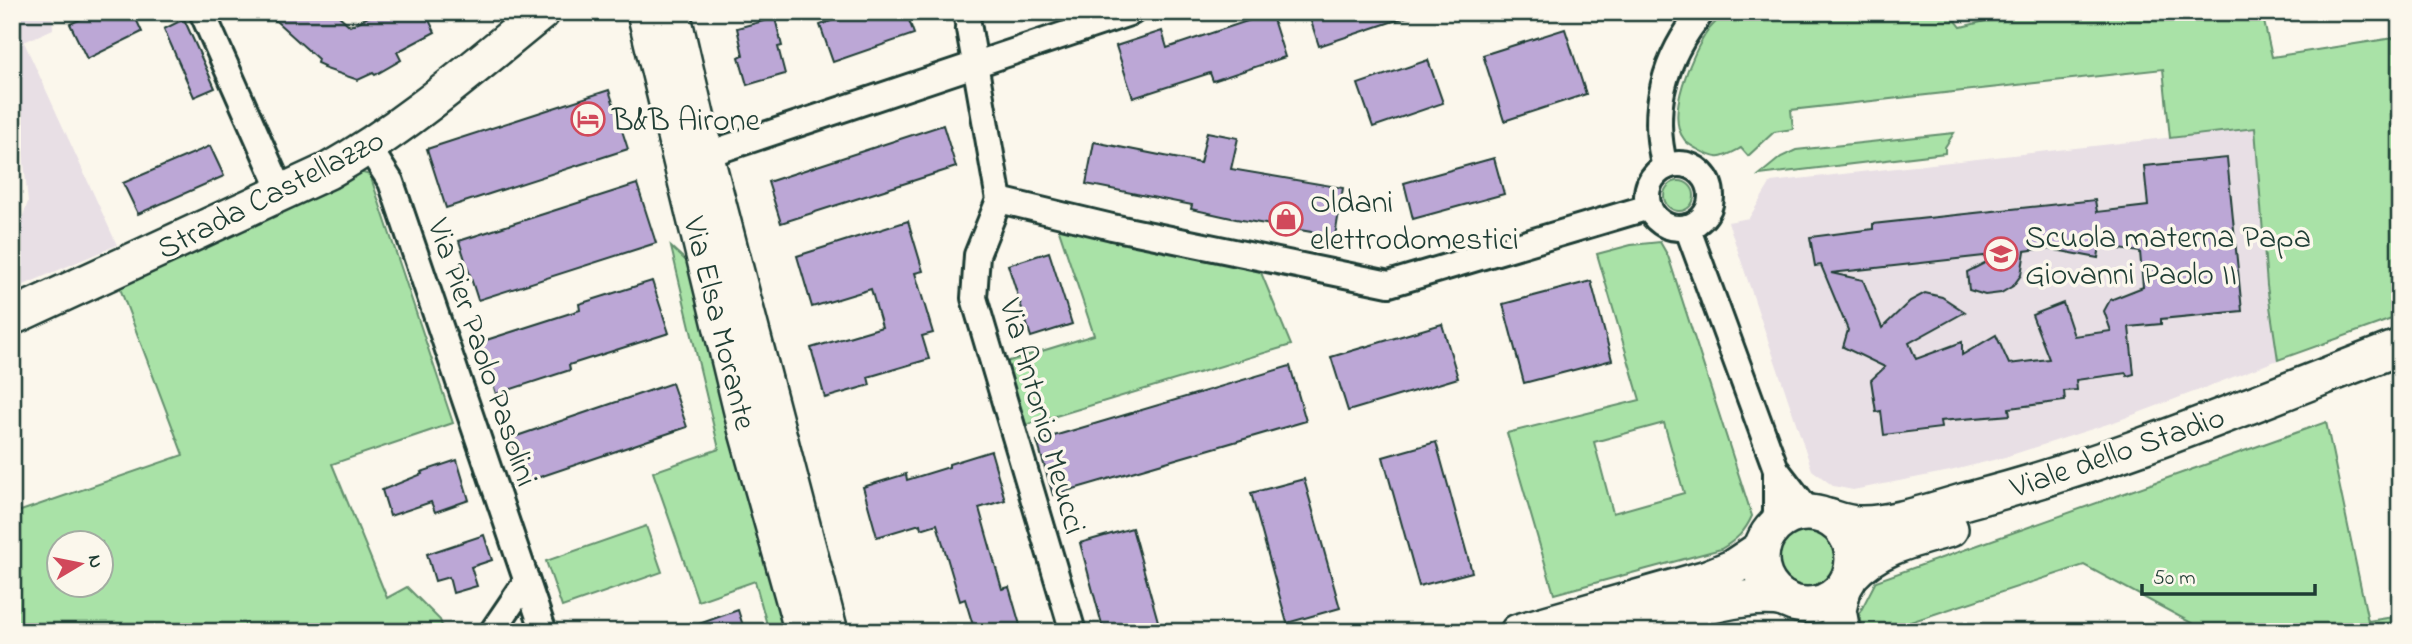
<svg xmlns="http://www.w3.org/2000/svg" width="2412" height="644" font-family="'Indie Flower',sans-serif">
<style>
.built{fill:#e8dfe5}
.green{fill:#a9e2a7;stroke:#64906e;stroke-width:2;fill-rule:evenodd}
.building{fill:#bca7d6;stroke:#1f3d34;stroke-width:2;fill-rule:evenodd}
.lines{fill:none;stroke-linecap:round;stroke-linejoin:round}
.street-casing{stroke:#1f3d34;stroke-width:30}
.secondary-casing{stroke:#1f3d34;stroke-width:40}
.street{stroke:#fbf7ec;stroke-width:24}
.secondary{stroke:#fbf7ec;stroke-width:35}
.labels{text-anchor:middle;stroke-width:7;stroke-linejoin:round;paint-order:stroke}
.poi-label{font-size:32px;fill:#1f3d34;stroke:#fbf7ec;text-anchor:start}
.street-label{font-size:32px;fill:#1f3d34;stroke:#fbf7ec}
</style>
<rect width="100%" height="100%" fill="#fbf7ec"/>
<filter id="ink" filterUnits="userSpaceOnUse"><feTurbulence type="fractalNoise" baseFrequency=".0143" numOctaves="2"/><feDisplacementMap in="SourceGraphic" scale="14" xChannelSelector="R" yChannelSelector="G"/><feConvolveMatrix kernelMatrix="1 2 1 2 8 2 1 2 1" color-interpolation-filters="sRGB"/></filter>
<g filter="url(#ink)">
<g class="built">
<polygon points="12,12 52,12 53,29 24,42 117,245 12,290 12,229 21,221 28,202 12,47"/>
<polygon points="2255,128 2266,286 2278,360 2117,421 2005,457 1950,471 1853,490 1833,486 1812,470 1728,222 1749,218 1771,182"/>
</g>
<g class="green">
<path d="M1726 12H1949L1961 27 2021 12H2239L2242 20 2263 17 2272 57 2400 37V316L2278 360 2267 286 2255 128 2170 138 2163 69 1791 110 1793 129 1774 132 1748 156 1741 148C1720 159 1718 161 1697 149 1692 146 1687 144 1684 139 1665 115 1692 54 1707 32 1712 25 1720 18 1726 12Z"/>
<polygon points="1954,133 1945,147 1945,153 1759,175 1781,157 1796,150"/>
<path d="M353 170 370 175 453 423 332 464 387 598 407 587 440 620 444 632H12V514L183 455 118 283ZM60 542H102V584H60Z"/>
<circle cx="1679" cy="196" r="15"/>
<polygon points="1058,227 1260,270 1291,345 1026,425 1006,362 1094,335"/>
<path d="M1660 242 1668 256 1752 516C1745 532 1736 540 1721 549L1554 594 1507 433 1640 400 1597 254 1631 245ZM1664 423 1684 493 1613 513 1594 442Z"/>
<polygon points="671,247 693,267 788,632 769,632 755,581 698,601 653,472 719,449"/>
<polygon points="2326,422 2368,621 2400,616 2400,632 2208,632 2084,565 1880,632 1864,632 1859,614 1876,581"/>
<path d="M1812 520C1849 543 1860 550 1829 588 1824 594 1817 595 1810 595 1762 594 1758 528 1812 520Z"/>
<polygon points="646,526 662,572 562,607 546,561"/>
</g>
<g class="building">
<polygon points="96,12 133,12 142,32 87,59 70,24"/>
<polygon points="266,12 335,12 350,26 378,12 425,12 435,32 397,52 401,60 375,75 373,73 358,80 323,68 324,66 317,63 318,59"/>
<polygon points="846,12 906,12 914,34 833,62 820,25 847,15"/>
<polygon points="1308,12 1409,12 1409,16 1319,46"/>
<polygon points="1271,13 1285,57 1213,81 1210,73 1133,98 1116,46 1162,31 1167,48"/>
<polygon points="775,18 782,46 778,47 785,74 747,85 739,57 743,55 737,28"/>
<polygon points="184,19 215,88 194,97 164,29"/>
<polygon points="1565,29 1586,94 1504,121 1483,55"/>
<polygon points="1428,60 1443,103 1373,127 1358,84"/>
<polygon points="609,90 628,149 446,208 427,149"/>
<polygon points="943,125 956,167 781,223 768,182"/>
<polygon points="1207,132 1238,138 1231,169 1343,188 1335,236 1236,219 1191,209 1192,205 1086,184 1094,142 1200,163"/>
<polygon points="210,146 224,176 138,214 123,183"/>
<polygon points="1494,158 1504,194 1413,219 1404,183"/>
<path d="M2227 158 2242 311 2161 319V324L2129 327 2134 374 2127 376 2126 373 2076 380 2077 390 2064 391 2065 401 2009 408 2010 415 1940 421 1941 428 1884 435 1881 411 1876 412 1871 380 1885 367 1843 347 1848 330 1821 265 1815 266 1810 237 1873 229V224L2095 200 2097 212 2148 206 2144 166ZM2100 246 2140 252 2143 287 2110 300 2104 311 2111 331 2074 336 2063 303 2032 315 2049 359 2009 364 1996 335 1962 355V342L1916 359 1909 343 1965 312 1942 297 1925 293 1910 301 1882 328 1863 280 1831 273 2002 254 1967 272 1969 290 1985 295 2001 293 2013 286 2021 275 2025 251 2045 248 2098 258Z"/>
<polygon points="637,184 656,243 478,300 459,241"/>
<polygon points="908,221 923,271 915,273 933,333 922,336 929,359 868,377 870,385 825,398 811,348 882,327 871,289 812,307 797,256"/>
<polygon points="1049,252 1072,324 1031,337 1008,265"/>
<polygon points="652,281 669,333 569,365 570,370 496,394 480,342 580,310 579,304"/>
<polygon points="1591,281 1612,360 1524,383 1503,304"/>
<polygon points="1442,324 1458,378 1348,411 1331,357"/>
<polygon points="1290,366 1306,421 1053,495 1037,441"/>
<polygon points="672,383 687,427 525,482 511,438"/>
<polygon points="1436,442 1472,572 1419,586 1383,457"/>
<polygon points="991,451 1005,500 979,508 1002,589 1009,587 1022,632 975,632 965,599 960,601 937,524 921,529 920,524 877,537 863,487 906,474 907,480 949,467 949,464"/>
<polygon points="457,460 469,500 435,512 431,502 390,516 382,490 422,474 421,472"/>
<polygon points="1304,479 1340,608 1287,623 1251,493"/>
<polygon points="1132,528 1161,632 1104,632 1080,543"/>
<polygon points="484,535 492,560 471,567 477,586 453,593 449,577 435,581 427,554"/>
<polygon points="738,610 745,632 685,632 685,629"/>
</g>
<g class="lines">
<defs>
<g id="street">
<polyline points="202,12 282,193"/>
<polyline points="966,12 999,200 977,255 974,298 1073,632"/>
<polyline points="369,148 391,182 544,632"/>
<polyline points="690,160 1132,12"/>
<circle cx="1679" cy="196" r="32"/>
<path d="M1665 167C1650 110 1664 57 1702 12"/>
<polyline points="999,200 1112,227 1389,284 1649,207"/>
<polyline points="1687,227 1776,469 1803,504 1814,512"/>
<polyline points="1773,526 1776,512 1776,469"/>
<polyline points="492,632 526,582"/>
</g>
<g id="secondary">
<polyline points="645,12 746,428 803,632"/>
<polyline points="672,12 705,154 830,632"/>
<path d="M12 317 328 171C406 127 473 68 542 12"/>
<circle cx="1807" cy="559" r="46"/>
<path d="M1828 517C1838 520 1848 524 1859 524 1895 525 1939 508 1973 499 2120 461 2259 401 2400 347"/>
<path d="M1850 576C1876 547 1913 539 1950 529"/>
<polyline points="1518,632 1707,578 1732,568 1762,548"/>
<path d="M1619 632C1662 620 1741 590 1784 599"/>
<polyline points="1842,632 1838,610 1843,589"/>
</g>
</defs>
<use href="#street" class="street-casing"/>
<use href="#secondary" class="secondary-casing"/>
<use href="#street" class="street"/>
<use href="#secondary" class="secondary"/>
</g>
</g>
<defs>
<symbol id="hotel-ring" viewBox="-11 -11 22 22"><circle r="9.5" fill="#fbf7ec" stroke="#d1495b" stroke-width="1.5"/><path d="M-6-4.5h1.5V1H6V5H4.5V3h-9V5H-6ZM-4 0a1.8 1.8 0 1 1 3.6 0ZM.5 0V-2.5h3Q6-2.5 6 0Z" fill="#d1495b"/></symbol>
<symbol id="shop-ring" viewBox="-11 -11 22 22"><circle r="9.5" fill="#fbf7ec" stroke="#d1495b" stroke-width="1.5"/><path d="M-5-2.5h2.3a2.7 3.5 0 0 1 5.4 0H5L5.5 6h-11ZM-1.5-2.5h3a1.5 2.3 0 0 0-3 0Z" fill="#d1495b"/></symbol>
<symbol id="school-ring" viewBox="-11 -11 22 22"><circle r="9.5" fill="#fbf7ec" stroke="#d1495b" stroke-width="1.5"/><path d="M0-5L7-2L0 1L-7-2ZM-4 1L0 2.5L4 1V4Q0 6-4 4Z" fill="#d1495b"/></symbol>
</defs>
<g fill-rule="evenodd">
<use href="#hotel-ring" x="569" y="100" width="38" height="38"/>
<use href="#shop-ring" x="1267" y="200" width="38" height="38"/>
<use href="#school-ring" x="1982" y="235" width="38" height="38"/>
</g>
<g class="labels">
<g class="poi-label">
<text x="612" y="130">B&amp;B Airone</text>
<text x="1310" y="212">Oldani<tspan x="1310" dy="37">elettrodomestici</tspan></text>
<text x="2025" y="247">Scuola materna Papa<tspan x="2025" dy="37">Giovanni Paolo II</tspan></text>
</g>
<g class="street-label">
<text transform="translate(270 193) rotate(-27)" y="11">Strada Castellazzo</text>
<text transform="translate(721 323) rotate(76)" y="11">Via Elsa Morante</text>
<text transform="translate(484 352) rotate(71)" y="11">Via Pier Paolo Pasolini</text>
<text transform="translate(1044 416) rotate(74)" y="11">Via Antonio Meucci</text>
<text transform="translate(2117 451) rotate(-19)" y="11">Viale dello Stadio</text>
</g>
</g>
<rect width="2412" height="644" fill="none" stroke="#fbf7ec" stroke-width="42"/>
<rect x="21" y="21" width="2370" height="602" fill="none" stroke="#1f3d34" stroke-width="2.5" filter="url(#ink)"/>
<g transform="translate(80 564) rotate(80)"><circle r="33" fill="#fbf7ec" stroke="#a3ada2" stroke-width="2"/>
<path d="M0-5L12 26L0 18L-12 26Z" fill="#d1495b"/>
<text y="-10" font-size="19" font-weight="bold" text-anchor="middle" fill="#1f3d34">N</text>
</g>
<path d="M2142 584v10h173v-10" fill="none" stroke="#1f3d34" stroke-width="3.5"/>
<text x="2153" y="584" font-size="21" fill="#1f3d34" stroke="#fbf7ec" stroke-width="5" paint-order="stroke">50 m</text>
</svg>
